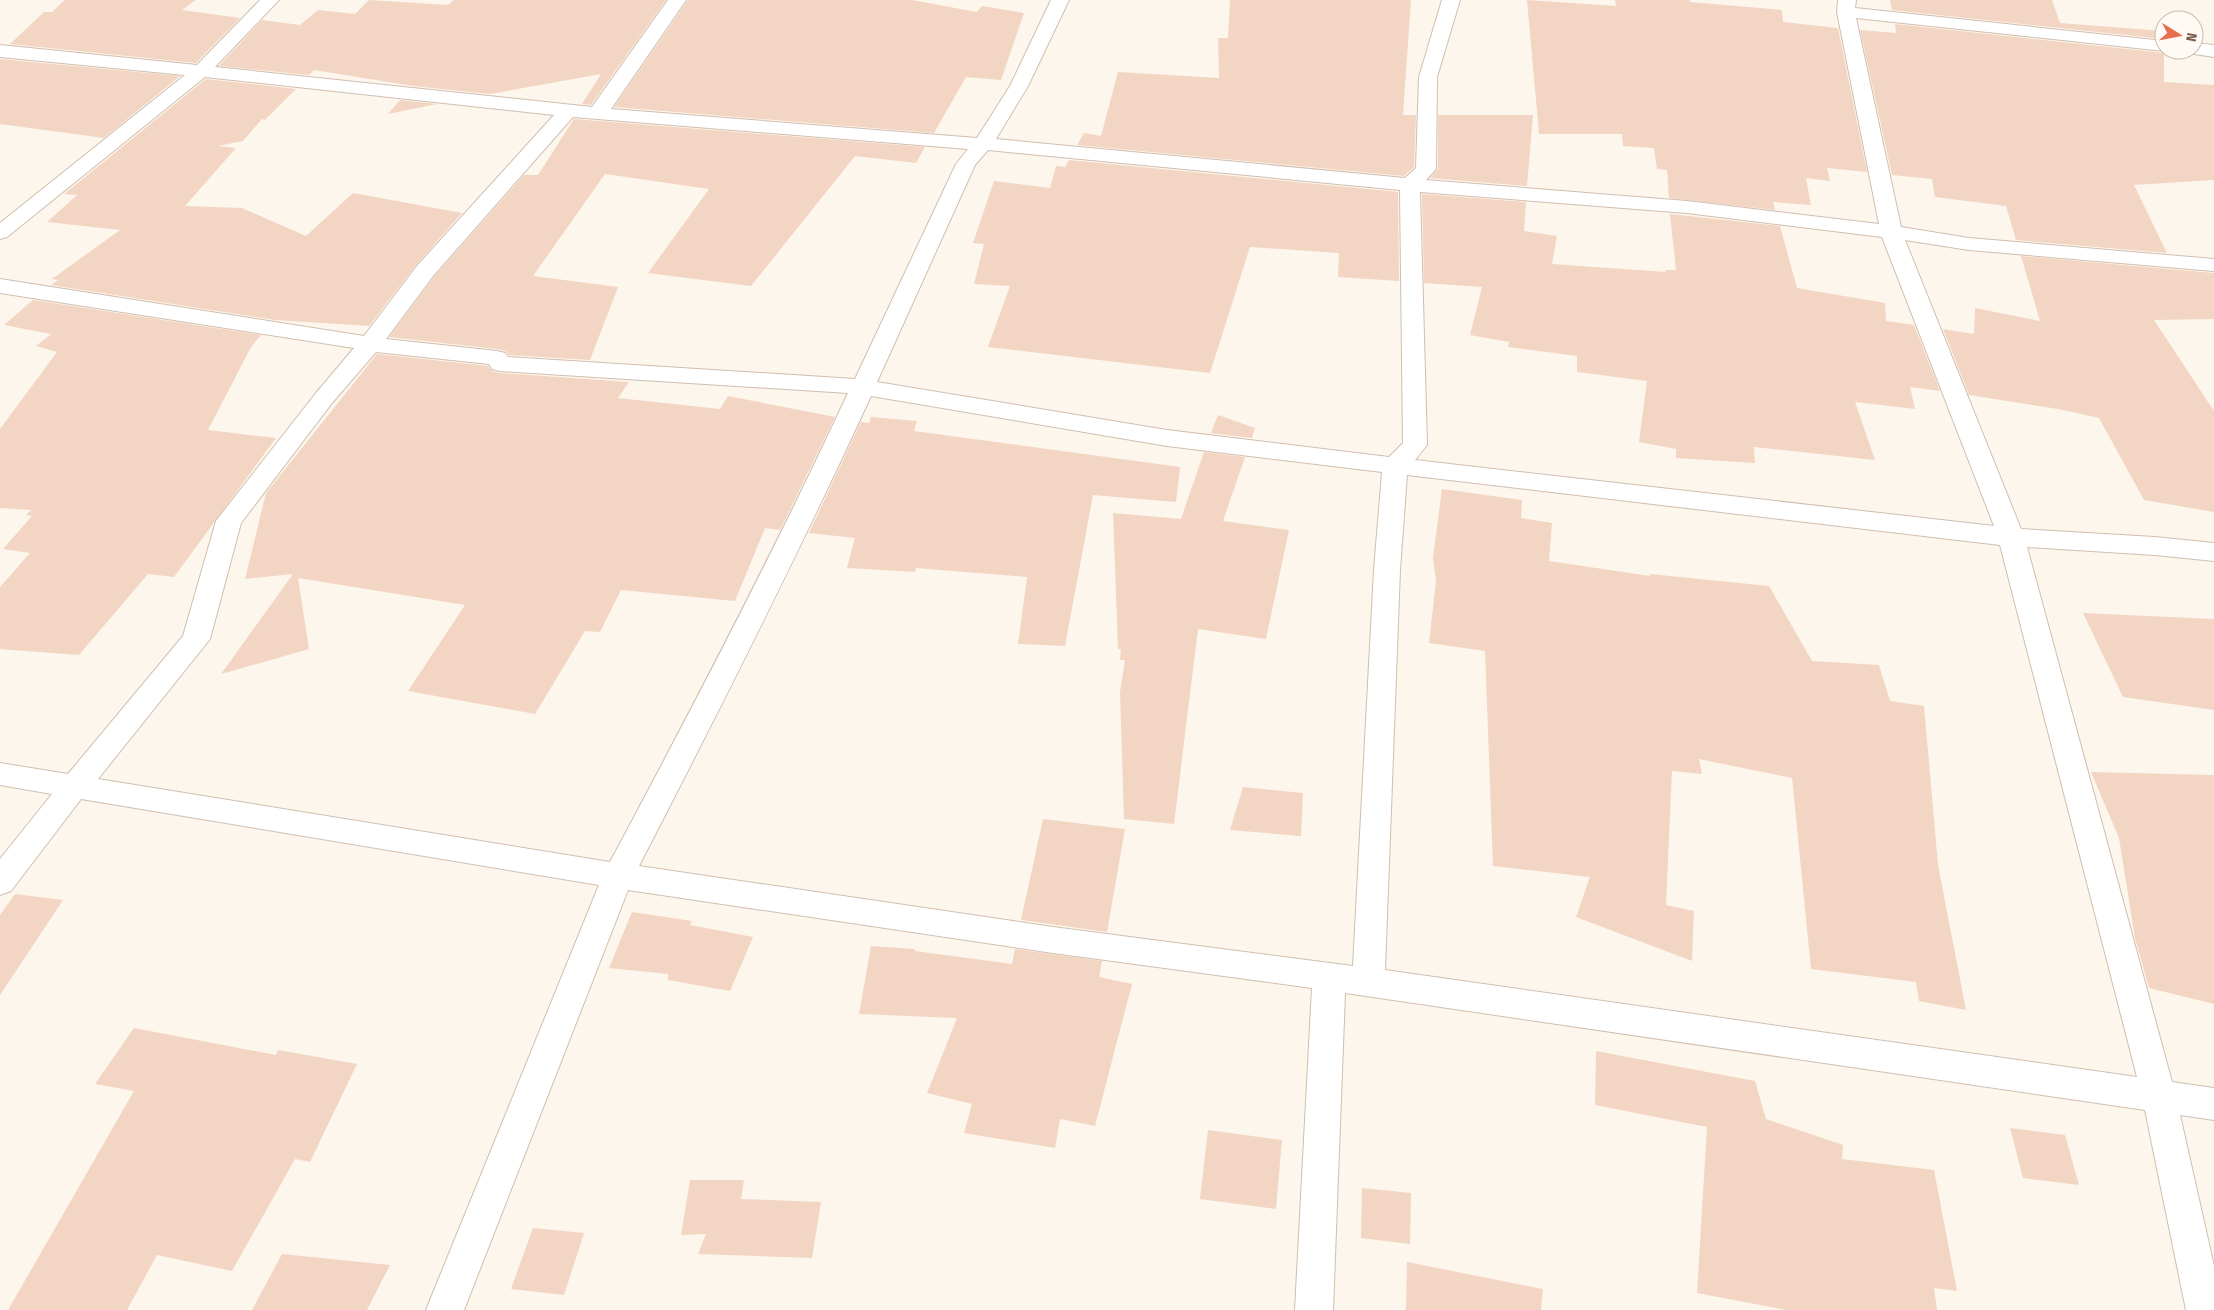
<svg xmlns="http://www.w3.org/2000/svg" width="2214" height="1310" font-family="'Fira Sans Condensed',sans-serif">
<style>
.building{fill:#f3d5c3}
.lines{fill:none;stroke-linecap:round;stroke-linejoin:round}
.minor-casing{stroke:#d1beb0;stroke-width:2}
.minor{fill:#fff;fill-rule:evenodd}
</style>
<rect width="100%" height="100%" fill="#fdf6ec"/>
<g class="building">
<polygon points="65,0 196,0 182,10 240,18 196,63 10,44 44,12 52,12"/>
<polygon points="369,0 448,5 454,0 666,0 591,105 582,104 601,74 490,94 413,86 314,70 309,75 219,66 262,20 300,25 318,10 355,14"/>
<polygon points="688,0 912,0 977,12 982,6 1024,13 1001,80 966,77 934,133 614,107"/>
<polygon points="1230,0 1411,0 1403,115 1416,115 1414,167 1404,176 1077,145 1084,133 1101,136 1118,72 1219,78 1218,38 1228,38"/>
<polygon points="1527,0 1616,6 1615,0 1690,0 1690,2 1782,10 1783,22 1838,28 1867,172 1827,168 1830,181 1806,178 1811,205 1773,202 1775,210 1669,198 1667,170 1657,169 1654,148 1623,146 1622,134 1539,134"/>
<polygon points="1890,0 2052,0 2060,23 2164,31 2164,39 1892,10"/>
<polygon points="1895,24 2164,53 2164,82 2214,85 2214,180 2134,185 2167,253 2016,240 2006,206 1935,197 1932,179 1892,175 1860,30 1896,33"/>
<polygon points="0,59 180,76 104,138 0,124"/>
<polygon points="206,79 296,89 265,120 262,119 243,141 218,146 236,148 185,206 242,208 306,236 353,193 462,213 416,265 369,326 275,320 51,285 58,280 52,279 120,230 47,222 77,195 64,194"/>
<polygon points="400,100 437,104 388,114"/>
<polygon points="1438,115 1533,115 1527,186 1430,178 1438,169"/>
<polygon points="574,119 925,147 916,163 855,156 751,286 648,273 709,189 605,174 533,276 618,287 590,360 509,355 505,351 497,349 389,337 434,277 524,175 538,175"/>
<polygon points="1069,160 1398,192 1399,281 1338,277 1339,253 1250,247 1210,373 988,347 1010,286 974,284 984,244 973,243 994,181 1050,188 1056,166 1065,167"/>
<polygon points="1422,194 1526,202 1524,231 1557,236 1552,264 1666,272 1665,270 1676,270 1670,214 1780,226 1797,288 1885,303 1886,321 1914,325 1940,391 1910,387 1915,409 1855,402 1875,460 1754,447 1755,463 1676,458 1676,449 1639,442 1647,381 1577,372 1577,356 1508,347 1509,342 1470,335 1482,287 1424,283"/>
<polygon points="2021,256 2214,273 2214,319 2154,320 2214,411 2214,512 2144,500 2099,418 2058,409 1969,395 1943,329 1974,334 1975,308 2040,321"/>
<polygon points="33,300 261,335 251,347 208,430 276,438 174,577 148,574 79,655 0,649 0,587 30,553 3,549 32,516 26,515 31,510 0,508 0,429 57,352 36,346 51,334 4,325"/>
<polygon points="377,354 488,366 492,371 500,373 629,382 618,398 720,409 728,396 835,417 780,530 765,528 735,601 621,590 600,632 585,631 535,714 408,691 465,605 298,578 309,649 221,674 293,574 245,579 266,493"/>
<polygon points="1218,415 1255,428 1252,438 1211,433"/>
<polygon points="871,417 917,421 914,431 1180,467 1176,502 1093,495 1065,646 1018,644 1027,577 916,568 915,572 847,568 855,538 809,533 861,422 869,423"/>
<polygon points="1204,452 1245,457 1223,521 1289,530 1266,639 1198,629 1174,824 1124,819 1120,692 1125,660 1120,660 1121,649 1118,649 1113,513 1181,519"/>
<polygon points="1442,489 1522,500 1521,518 1552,523 1549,561 1650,576 1650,574 1769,586 1812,661 1879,665 1890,701 1924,706 1938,865 1966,1010 1919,1001 1916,982 1811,969 1792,778 1699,759 1702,774 1672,771 1666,905 1694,911 1692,961 1576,917 1590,877 1493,866 1485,651 1429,643 1436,581 1433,558"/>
<polygon points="2083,613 2214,619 2214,710 2123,697"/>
<polygon points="2091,772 2214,775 2214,1004 2149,988 2135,938 2119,838"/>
<polygon points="1243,787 1303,793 1301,836 1230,830"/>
<polygon points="1043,819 1125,829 1107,932 1021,920"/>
<polygon points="15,894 63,900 0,995 0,915"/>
<polygon points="632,912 692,921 690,925 753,937 730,991 668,980 668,974 609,968"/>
<polygon points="871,946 915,949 915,951 1012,964 1015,949 1102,961 1099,977 1132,984 1095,1126 1060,1119 1055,1148 964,1133 972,1104 927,1093 957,1018 859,1014"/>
<polygon points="134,1028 276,1055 278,1050 357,1064 310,1162 295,1159 232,1271 157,1255 127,1310 8,1310 134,1091 95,1084"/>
<polygon points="1596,1051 1755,1081 1766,1119 1843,1145 1842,1159 1934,1170 1957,1291 1934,1288 1937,1310 1787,1310 1697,1293 1707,1127 1595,1105"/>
<polygon points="2010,1128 2065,1135 2079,1185 2023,1178"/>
<polygon points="1208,1130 1282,1140 1276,1209 1200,1199"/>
<polygon points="690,1180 744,1180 741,1199 821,1202 812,1258 698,1254 706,1234 681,1235"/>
<polygon points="1362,1188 1411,1193 1410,1244 1361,1238"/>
<polygon points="533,1228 584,1233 564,1295 511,1289"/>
<polygon points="282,1254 390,1265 367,1310 252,1310"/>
<polygon points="1407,1262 1543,1289 1541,1310 1406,1310"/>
</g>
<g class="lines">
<defs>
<g id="minor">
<path d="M260 0H279L215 67 592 107 668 0H686L611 109 977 138 1010 86 1051 0H1069L1028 86 996 139 1405 178 1416 168 1419 77 1442 0H1460L1437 77 1436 169 1426 180 1687 201 1879 224 1837 12 1838 0H1856L1855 8 2164 41V50H2170L2164 51 1856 18 1901 227 1969 238 2214 259V271L1969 250 1905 240 2021 529 2155 537 2214 543V561L2155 555 2027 547 2172 1082 2214 1088V1120L2180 1115 2214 1266V1310H2186L2145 1110 1345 993 1333 1310H1295L1312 988 1053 953 628 890 464 1310H426L599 885 81 799 11 891 0 895V859L52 794 0 785V763L68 774 183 636 216 521 316 393 354 348 0 293V279L364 336 417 266 554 115 205 77 7 237 0 239V223L185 75 0 57V45L197 65ZM573 117 968 149 956 164 855 379 508 357 505 353 497 351 386 339 433 276ZM988 150 1400 190 1403 443 1389 457 1167 430 877 382 975 165ZM1420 192 1687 213 1882 237 1994 526 1415 460 1427 445ZM376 352 489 364 492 369 500 371 848 393C774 552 693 707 610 862L98 779 210 639 241 523 332 403ZM871 396 1167 446 1382 472 1374 570 1353 966 1053 927 639 866C719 711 798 555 871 396ZM1407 475 2000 545 2137 1077 1385 970 1400 570Z"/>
<polygon points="2194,43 2214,45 2214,57 2188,53 2186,50 2194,50"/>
</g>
</defs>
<use href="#minor" class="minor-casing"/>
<use href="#minor" class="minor"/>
</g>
<g transform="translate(2179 35) rotate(100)"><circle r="24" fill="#fffaf3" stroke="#cabbb1"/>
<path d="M0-4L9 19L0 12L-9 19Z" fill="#e76f51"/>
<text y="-8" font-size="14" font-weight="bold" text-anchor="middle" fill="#7a5c4d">N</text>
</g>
</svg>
